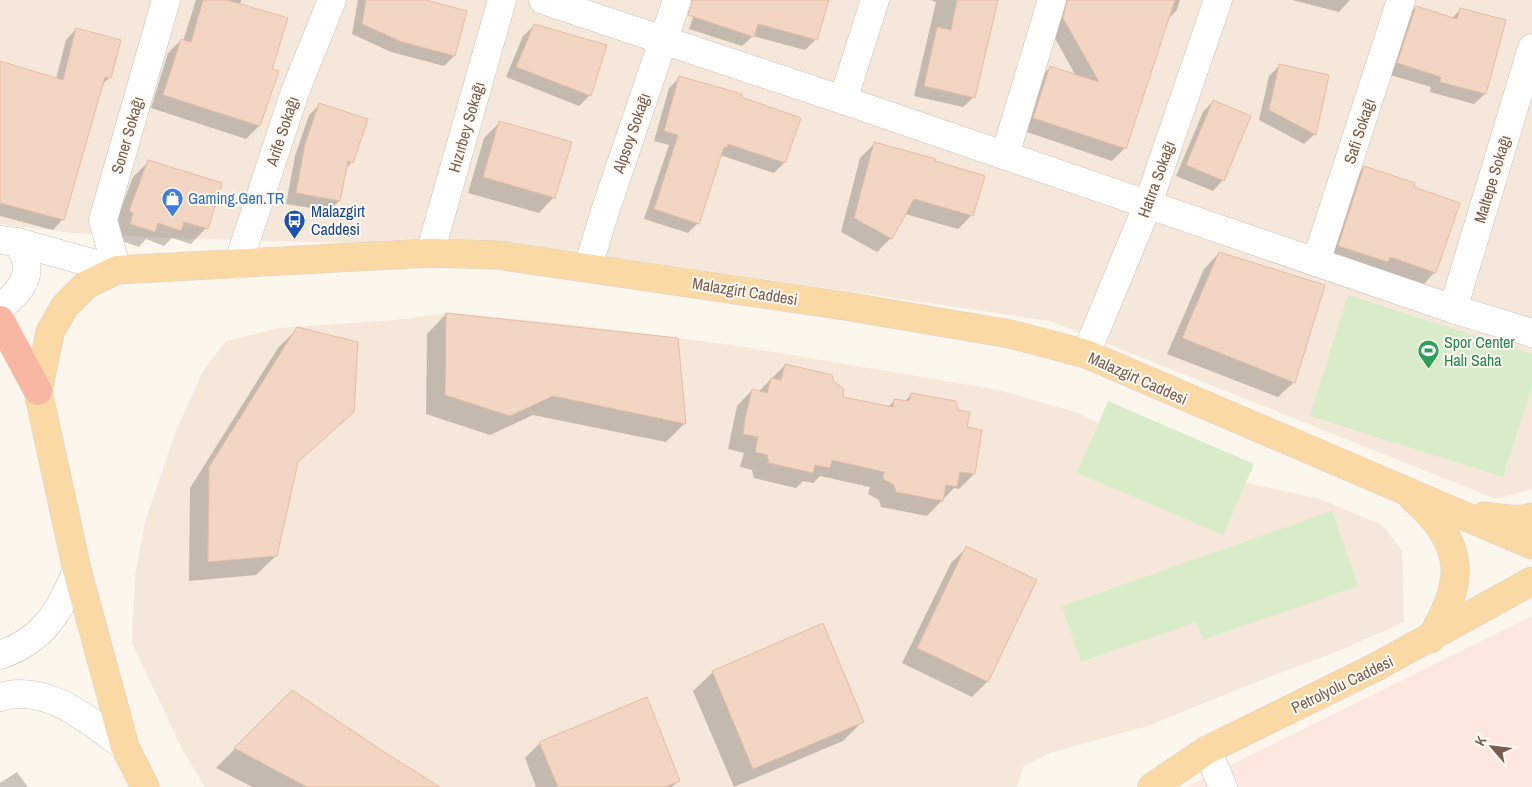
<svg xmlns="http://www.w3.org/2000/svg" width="1532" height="787" font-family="'Archivo Narrow',sans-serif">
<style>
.residential{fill:#f5e8da}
.commercial{fill:#fde8e0}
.green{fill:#d8ecc9}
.shadow{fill:#0003}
.building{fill:#f3d5c3;stroke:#e6bba3}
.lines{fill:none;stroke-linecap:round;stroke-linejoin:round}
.minor-casing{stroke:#d1beb0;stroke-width:29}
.major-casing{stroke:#dad1cd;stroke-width:29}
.highway-casing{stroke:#dad1cd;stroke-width:29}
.minor{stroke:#fff;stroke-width:28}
.major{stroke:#fbd9a5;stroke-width:28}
.highway{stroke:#f7b7a3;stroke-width:28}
.labels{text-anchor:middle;stroke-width:4;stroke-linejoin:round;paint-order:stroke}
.street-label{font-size:16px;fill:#7a5c4d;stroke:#fffaf3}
.shop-label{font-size:16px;fill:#366cbe;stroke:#fffaf3;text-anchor:start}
.transit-label{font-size:16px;fill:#164399;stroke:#fffaf3;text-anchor:start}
.leisure-label{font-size:16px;fill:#27864d;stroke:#fffaf3;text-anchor:start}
</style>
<rect width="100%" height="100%" fill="#fdf6ec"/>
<g class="residential">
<polygon points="0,0 1532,0 1532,489 1496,499 1050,321 559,249 170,238 73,233 0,224"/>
<polygon points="446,313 559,323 732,345 999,390 1078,413 1143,445 1238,481 1320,499 1382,525 1402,550 1404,622 1341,650 1243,687 1151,725 1050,753 1023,767 1017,787 205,787 183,751 132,643 135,576 145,522 174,436 202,373 226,341 279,328 396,320"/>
</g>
<polygon class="commercial" points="1532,616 1532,787 1187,787 1188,786"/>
<g class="green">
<polygon points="1348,295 1532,354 1532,386 1503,477 1310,416"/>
<polygon points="1108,401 1254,464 1223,535 1077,473"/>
<polygon points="1332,511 1358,586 1203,640 1196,622 1081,662 1062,606"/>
</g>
<g class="shadow">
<polygon points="196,0 241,0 240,5 271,70 259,126 246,139 151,108 168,53 181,40 183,41"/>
<polygon points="358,0 421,0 454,56 444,66 391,52 352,34"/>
<polygon points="699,0 827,0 816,39 805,50 753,36 742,46 689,29"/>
<polygon points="930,0 998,0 974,97 963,107 914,96 936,2"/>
<polygon points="1060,0 1180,0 1177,10 1167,20 1125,148 1112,161 1021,130 1038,80 1050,67 1076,76 1051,31"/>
<polygon points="1292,0 1350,0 1339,12"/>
<polygon points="1416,7 1452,18 1461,9 1505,21 1485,94 1474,104 1430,92 1431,87 1387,74 1405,18"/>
<polygon points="534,26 590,95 579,106 506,77 523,36"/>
<polygon points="76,29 109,78 100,87 63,219 53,230 0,216 0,62 56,79 66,40"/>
<polygon points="1279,66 1315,134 1304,144 1259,120 1269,76"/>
<polygon points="679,78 739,98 784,163 774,173 720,155 698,223 688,233 644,219 669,145 654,141 669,88"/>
<polygon points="1213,101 1223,180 1213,191 1176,176 1203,112"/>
<polygon points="319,105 352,162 345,169 339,201 329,211 286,204 295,156 309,115"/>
<polygon points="500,122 554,197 539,213 468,193 484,138"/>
<polygon points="874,144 933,162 972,215 958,229 905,214 891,238 877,252 841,232 860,158"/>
<polygon points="148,162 206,228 191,244 172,238 164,246 146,239 139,247 116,239 114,227 133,177"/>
<polygon points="1364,167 1412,188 1435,272 1422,286 1325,259 1350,181"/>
<polygon points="1219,253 1294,382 1278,397 1167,354 1204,269"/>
<polygon points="446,314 685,423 666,442 533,415 490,435 426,414 427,334"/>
<polygon points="298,328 352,412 296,464 276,556 256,575 189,581 190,488 278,348"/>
<polygon points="785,365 841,398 888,407 895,400 904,402 911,395 965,428 974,474 959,489 954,488 927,516 881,507 879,500 868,494 870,487 820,476 813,483 803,481 796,488 754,478 752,470 740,467 744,453 728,449 737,406 752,390 758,392"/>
<polygon points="967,547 1035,581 987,682 972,697 902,663 951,563"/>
<polygon points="713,672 863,721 843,741 734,787 693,691"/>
<polygon points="292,691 381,751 437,787 252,787 216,768"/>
<polygon points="540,743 679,780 672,787 536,787 525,758"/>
<polygon points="17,772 28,787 0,787 0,783"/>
</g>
<g class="building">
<polygon points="203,0 227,0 288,18 272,69 279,71 260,126 163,95 181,39 191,42"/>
<polygon points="366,0 426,0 467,11 455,56 402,42 362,24"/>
<polygon points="692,0 829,0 817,40 758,24 754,37 688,15"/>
<polygon points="957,0 998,0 975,98 924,86 937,27 951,30"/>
<polygon points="1067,0 1175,0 1126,149 1033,118 1050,66 1099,82 1063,18"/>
<polygon points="1416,6 1457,19 1460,8 1506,20 1486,94 1440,82 1441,77 1397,63"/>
<polygon points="534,24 607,45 591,96 516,67"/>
<polygon points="76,28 121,40 111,78 105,77 64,220 0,203 0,61 63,80"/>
<polygon points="1279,64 1329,75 1316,135 1269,110"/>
<polygon points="679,76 742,94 741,97 801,118 785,163 728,144 727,148 724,147 699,224 654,209 678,135 664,131"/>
<polygon points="1213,100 1251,116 1224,181 1186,165"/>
<polygon points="319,103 368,119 353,163 348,161 340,201 296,193 305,144"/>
<polygon points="499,121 572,142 555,198 483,177"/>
<polygon points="874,142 936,159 935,161 985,176 973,216 914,199 892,239 854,218"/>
<polygon points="148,160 222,183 208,229 184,222 181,231 158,223 155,232 130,224 133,213 129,211"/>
<polygon points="1364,166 1415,183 1414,187 1460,203 1436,273 1390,257 1388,262 1338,246"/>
<polygon points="1219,252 1325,285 1295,383 1182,338"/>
<polygon points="446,313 678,338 686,424 553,396 510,416 445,395"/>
<polygon points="297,327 358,342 354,412 298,462 277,556 208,562 209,467"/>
<polygon points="785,364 832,375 834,382 844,389 843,397 893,407 894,399 909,401 911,393 956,401 958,410 970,412 967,427 982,430 975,474 960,472 957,487 946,485 943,501 896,492 894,485 883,479 884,472 832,460 830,468 815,465 813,473 769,463 767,455 755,452 758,437 743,434 745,419 752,389 767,393 771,378 781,380"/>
<polygon points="966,546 1037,580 988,682 917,648"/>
<polygon points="823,623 864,722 753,769 712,671"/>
<polygon points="292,690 381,750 440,787 307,787 234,748"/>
<polygon points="647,697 680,781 665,787 558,787 539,742"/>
</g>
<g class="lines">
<defs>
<g id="minor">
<polyline points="543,0 843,100 1453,309 1532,333"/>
<polyline points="843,100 875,0"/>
<polyline points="1005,155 1052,0"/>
<polyline points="0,240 17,242 117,270"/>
<polyline points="430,253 502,0"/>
<polyline points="1316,262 1401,0"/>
<polyline points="238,264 296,89 332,0"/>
<polyline points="588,267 605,211 677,0"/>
<polyline points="117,270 103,220 166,0"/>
<path d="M0 304H4C27 286 35 268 17 242"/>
<polyline points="1453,309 1532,48"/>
<polyline points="1086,354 1148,204 1218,0"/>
<path d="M0 655C44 640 60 611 77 570"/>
<path d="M0 697C48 683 89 721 125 747"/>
<polyline points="1207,750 1223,787"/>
</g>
<g id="major">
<path d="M1413 498C1466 545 1466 581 1430 639"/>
<path d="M1484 516C1500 518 1517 522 1532 517"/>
<polyline points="145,787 125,747 77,570 38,391 50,332 65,306 86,285 117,270 430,253 497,255 845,306 1010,334 1086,354 1532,545"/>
<polyline points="1152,787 1207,750 1374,668 1532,581"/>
</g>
<polyline id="highway" points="0,320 38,391"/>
</defs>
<use href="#minor" class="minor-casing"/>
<use href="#major" class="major-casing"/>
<use href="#highway" class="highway-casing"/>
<use href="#minor" class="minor"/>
<use href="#major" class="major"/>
<use href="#highway" class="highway"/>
</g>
<defs>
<symbol id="shop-pin" viewBox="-11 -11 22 30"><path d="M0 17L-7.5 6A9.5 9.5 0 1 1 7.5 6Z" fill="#3f7fe0" stroke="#fffaf3"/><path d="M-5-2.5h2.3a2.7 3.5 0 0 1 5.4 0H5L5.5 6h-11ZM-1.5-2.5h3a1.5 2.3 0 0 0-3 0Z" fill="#fff"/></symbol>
<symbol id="bus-pin" viewBox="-11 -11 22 30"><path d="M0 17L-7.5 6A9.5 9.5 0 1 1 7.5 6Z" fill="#1a4fb4" stroke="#fffaf3"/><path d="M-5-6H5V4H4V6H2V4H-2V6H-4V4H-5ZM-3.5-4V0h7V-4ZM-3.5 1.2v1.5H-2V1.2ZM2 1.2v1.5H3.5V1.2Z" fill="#fff"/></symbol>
<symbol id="stadium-pin" viewBox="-11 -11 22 30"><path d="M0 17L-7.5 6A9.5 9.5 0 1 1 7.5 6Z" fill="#2e9e5b" stroke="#fffaf3"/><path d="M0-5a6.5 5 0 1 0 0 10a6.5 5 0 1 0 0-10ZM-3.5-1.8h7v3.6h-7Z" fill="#fff"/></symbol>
</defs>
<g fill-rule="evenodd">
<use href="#shop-pin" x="160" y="186" width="25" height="34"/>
<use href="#bus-pin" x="282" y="208" width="25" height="34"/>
<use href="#stadium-pin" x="1416" y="338" width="25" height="34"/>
</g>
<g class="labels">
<g class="street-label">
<text transform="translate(466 127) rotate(-74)" y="6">Hızırbey Sokağı</text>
<text transform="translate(282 131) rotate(-72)" y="6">Arife Sokağı</text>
<text transform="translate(1359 131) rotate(-72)" y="6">Safi Sokağı</text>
<text transform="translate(631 133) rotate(-71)" y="6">Alpsoy Sokağı</text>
<text transform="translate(127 135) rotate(-74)" y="6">Soner Sokağı</text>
<text transform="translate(1156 179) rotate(-70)" y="6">Hatıra Sokağı</text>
<text transform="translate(1492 179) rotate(-73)" y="6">Maltepe Sokağı</text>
<text transform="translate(745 291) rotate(9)" y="6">Malazgirt Caddesi</text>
<text transform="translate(1138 378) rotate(24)" y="6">Malazgirt Caddesi</text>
<text transform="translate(1342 684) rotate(-26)" y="6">Petrolyolu Caddesi</text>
</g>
<g class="shop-label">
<text x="188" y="204">Gaming.Gen.TR</text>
</g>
<g class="transit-label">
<text x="311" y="217">Malazgirt<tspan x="311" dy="18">Caddesi</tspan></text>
</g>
<g class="leisure-label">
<text x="1444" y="348">Spor Center<tspan x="1444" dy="18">Halı Saha</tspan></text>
</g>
</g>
<g transform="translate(1492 747) rotate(298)" stroke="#fffaf3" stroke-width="4" paint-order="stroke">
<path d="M0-4L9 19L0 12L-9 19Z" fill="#7a5c4d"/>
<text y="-8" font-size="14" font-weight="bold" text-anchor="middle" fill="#7a5c4d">K</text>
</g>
</svg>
